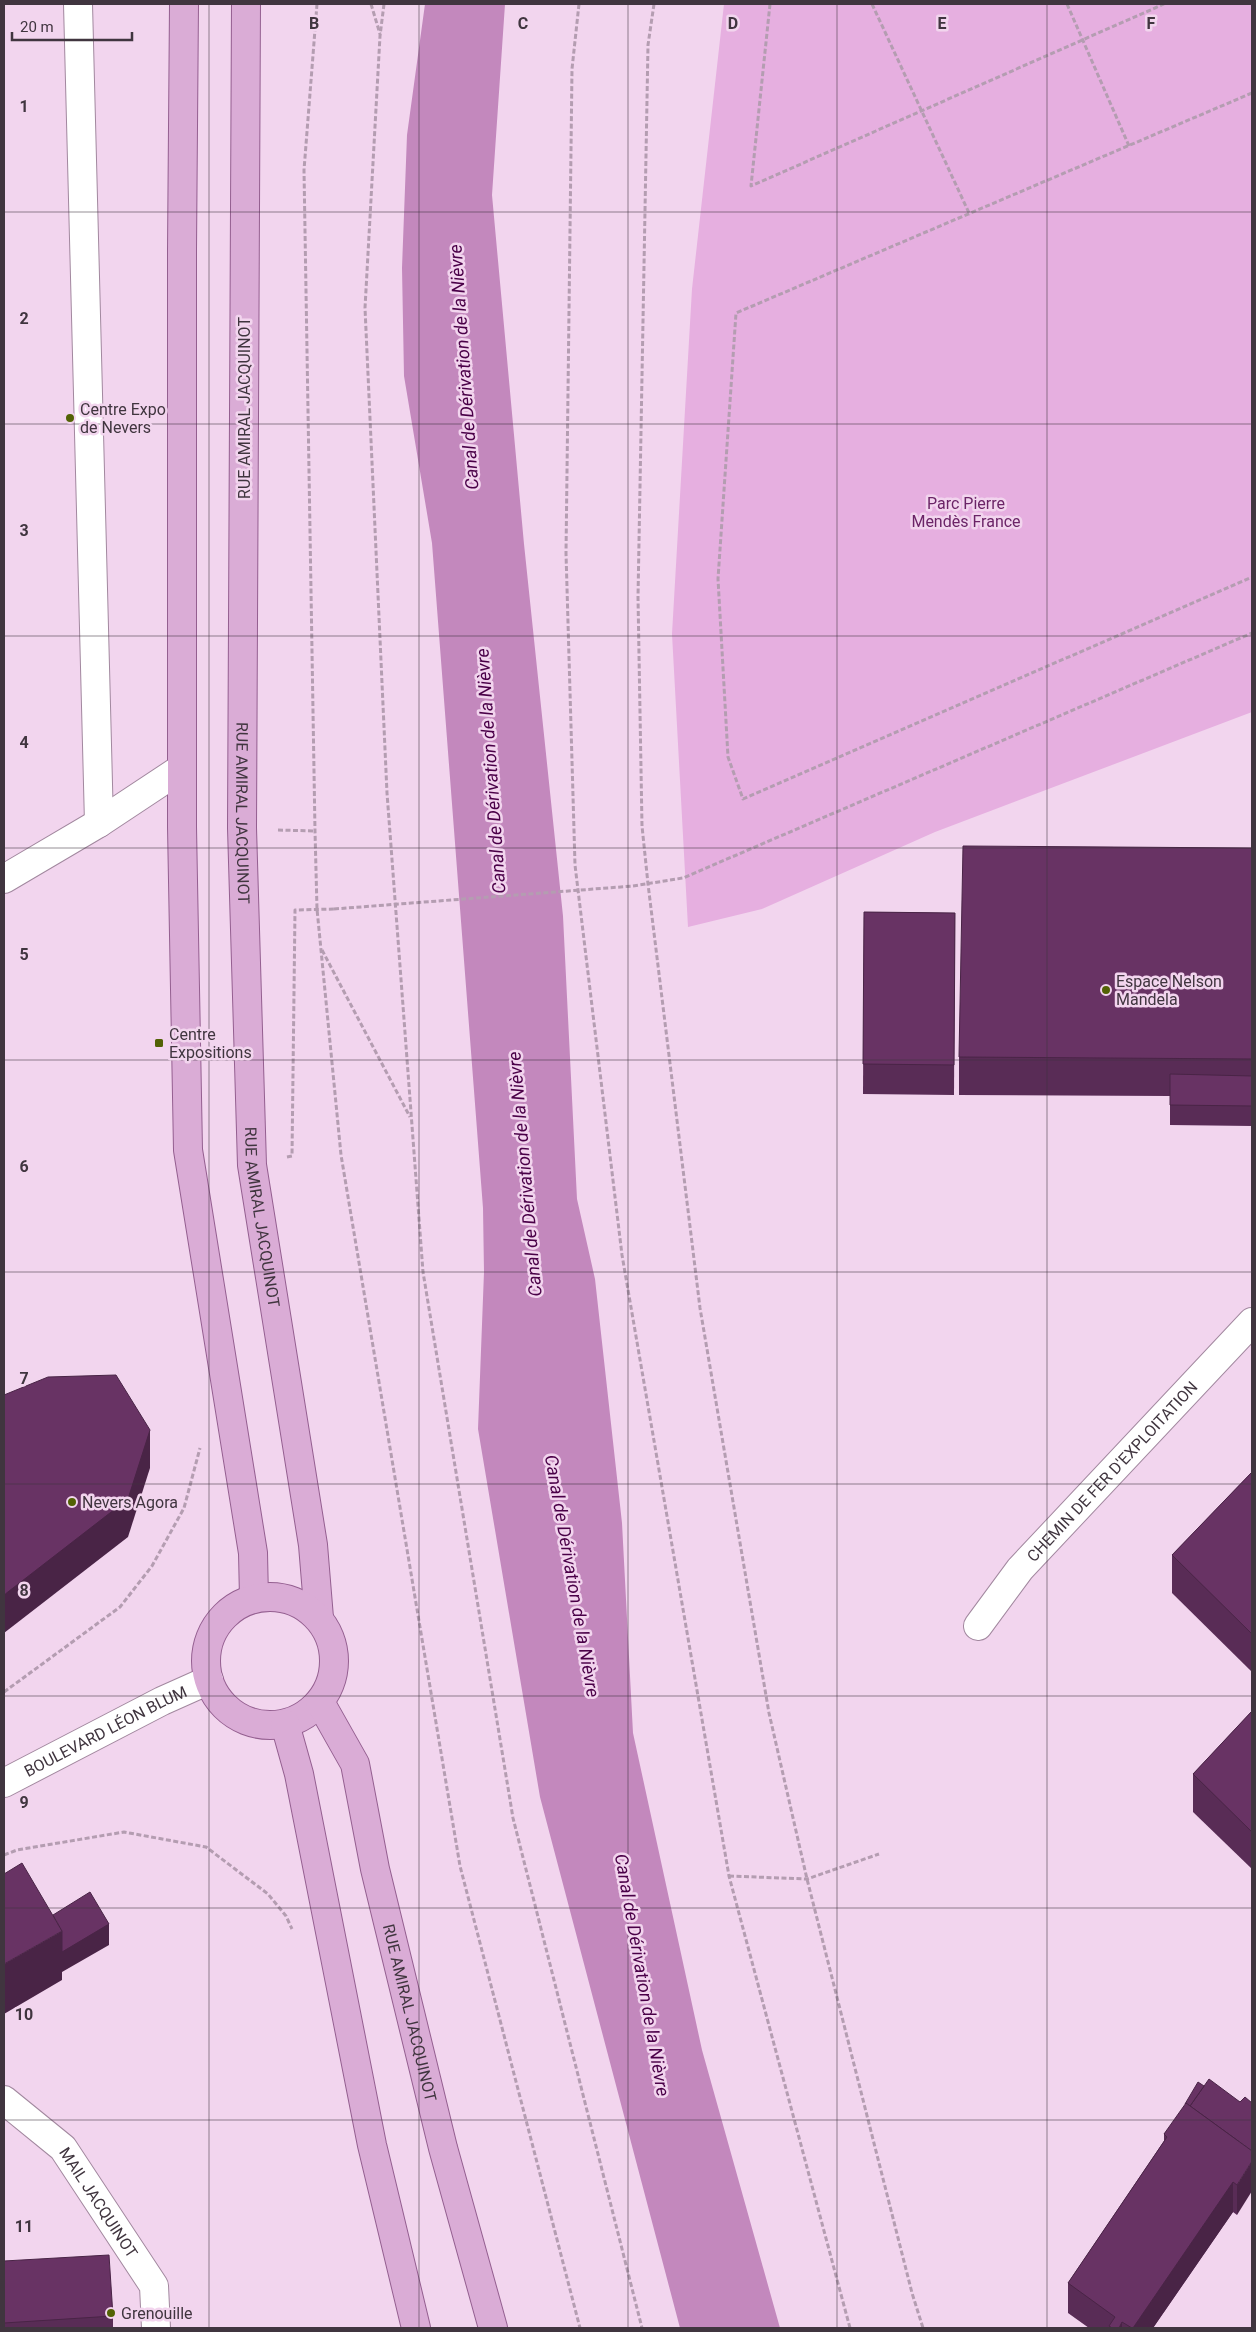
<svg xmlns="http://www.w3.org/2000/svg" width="1256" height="2332" font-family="Roboto,sans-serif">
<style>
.green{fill:#e6afe0}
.water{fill:#c388bd}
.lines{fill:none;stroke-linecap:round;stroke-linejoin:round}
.minor-casing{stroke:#a2889f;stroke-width:30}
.major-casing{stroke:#945f90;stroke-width:30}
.path{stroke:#b49db1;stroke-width:3;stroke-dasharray:5 2.5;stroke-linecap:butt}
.minor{stroke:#fff;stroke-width:28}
.major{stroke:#daacd6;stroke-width:28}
.path-bridge{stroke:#b49db1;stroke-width:3;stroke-dasharray:5 2.5;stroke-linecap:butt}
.wall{fill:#592c56}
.shaded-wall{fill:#492446}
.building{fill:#683364;stroke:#492446}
.grid{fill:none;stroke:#40353f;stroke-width:1;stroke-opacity:0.55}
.poi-dot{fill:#526205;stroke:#f2d5ee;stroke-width:2}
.labels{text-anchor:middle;stroke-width:5;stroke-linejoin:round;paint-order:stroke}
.street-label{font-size:16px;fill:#40353f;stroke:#f2d5ee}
.poi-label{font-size:16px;fill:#40353f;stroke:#f2d5ee;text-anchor:start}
.park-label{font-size:16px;fill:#6b2467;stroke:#f2d5ee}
.water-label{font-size:18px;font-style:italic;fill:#4a0048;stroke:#f2d5ee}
.grid-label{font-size:16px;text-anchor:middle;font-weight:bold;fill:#40353f;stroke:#f2d5ee;stroke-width:5;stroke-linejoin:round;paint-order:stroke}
</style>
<rect width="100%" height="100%" fill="#f2d5ee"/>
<polygon class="green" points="724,4 1252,4 1252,712 935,832 762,909 688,927 672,634 692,289"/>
<polygon class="water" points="425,4 505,4 492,195 524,544 563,916 577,1199 595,1279 622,1523 633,1733 702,2050 780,2328 680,2328 540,1797 478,1429 484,1272 483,1208 432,543 404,376 402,268 407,135"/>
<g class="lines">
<defs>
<g id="minor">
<polyline points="78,4 99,823"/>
<polyline points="4,879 99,823 182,768"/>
<path id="s1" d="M978 1626 1020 1569 1252 1322"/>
<path id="s2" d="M4 1783 162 1701 209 1680"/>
<path id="s3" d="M4 2100 63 2148 154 2286 156 2328"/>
</g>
<g id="major">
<polyline points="184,4 182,249 182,827 188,1150 253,1553 254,1598"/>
<path id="s4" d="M246 4 242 828 252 1165 313 1545 319 1618"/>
<circle cx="270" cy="1661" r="64"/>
<path id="s5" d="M320 1702 355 1764 375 1869 443 2148 493 2328"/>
<polyline points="285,1724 299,1774 372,2145 416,2328"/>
</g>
</defs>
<use href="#minor" class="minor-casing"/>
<use href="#major" class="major-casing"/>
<g class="path">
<polyline points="317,4 304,170 315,831 317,909 341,1155 460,1866 580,2328"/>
<polyline points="371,4 380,34"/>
<polyline points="384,4 380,36 365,308 387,793 423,1272 513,1818 642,2328"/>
<polyline points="579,4 572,69 566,553 575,865 622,1255 729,1876 850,2328"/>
<polyline points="654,4 648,45 638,597 642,826 648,884 700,1308 769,1713 807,1879 912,2293 923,2328"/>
<polyline points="770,4 751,186 1164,4"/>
<polyline points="872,4 970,215"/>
<polyline points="1067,4 1129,146"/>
<polyline points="1252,93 736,313 718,579 728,757 743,799 1252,577"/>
<polyline points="278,830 315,831"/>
<polyline points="633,886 683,878 1252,633"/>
<polyline points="322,950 410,1117"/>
<polyline points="287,1157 292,1156 295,910 334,909"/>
<polyline points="4,1692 120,1607 152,1566 184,1508 200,1448"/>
<polyline points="4,1855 17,1850 124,1832 206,1847 268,1894 286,1916 292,1929"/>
<polyline points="729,1876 807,1879 879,1854"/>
</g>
<use href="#minor" class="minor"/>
<use href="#major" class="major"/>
<polyline class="path-bridge" points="334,909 633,886"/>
</g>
<g class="wall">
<polygon points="1252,848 1252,1126 1170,1125 1170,1096 959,1095 959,1057"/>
<polygon points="864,912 955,913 954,1095 863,1094"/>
<polygon points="1252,1472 1252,1672 1172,1593 1172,1555"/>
<polygon points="1252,1711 1252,1869 1193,1812 1193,1774"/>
<polygon points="1204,2086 1240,2102 1237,2215 1233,2212 1153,2328 1089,2328 1068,2313 1068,2283 1164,2141 1164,2134"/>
<polygon points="4,2261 113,2316 113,2328 4,2328"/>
</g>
<g class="shaded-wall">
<polygon points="150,1430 150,1468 128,1537 4,1633 4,1595"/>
<polygon points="109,1924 109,1945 62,1972 62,1980 4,2014 4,1964 62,1931"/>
<polygon points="1252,2161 1252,2191 1237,2215 1237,2185"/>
<polygon points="1233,2182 1233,2212 1153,2328 1133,2328"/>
<polygon points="1122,2322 1122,2328 1119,2328"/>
</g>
<g class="building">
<polygon points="963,846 1252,848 1252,1059 959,1057"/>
<polygon points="864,912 955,913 954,1065 863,1064"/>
<polygon points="1170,1074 1252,1076 1252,1106 1170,1105"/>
<polygon points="116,1375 150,1430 128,1499 4,1595 4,1395 48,1377"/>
<polygon points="1252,1472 1252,1634 1172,1555"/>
<polygon points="1252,1711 1252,1832 1193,1774"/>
<polygon points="22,1863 62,1931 4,1964 4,1874"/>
<polygon points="90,1892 109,1924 62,1952 62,1931 53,1915"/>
<polygon points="1209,2079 1240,2102 1245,2097 1252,2103 1252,2151 1190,2106"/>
<polygon points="1198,2082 1204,2086 1190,2106 1186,2103 1185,2104"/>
<polygon points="1186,2103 1252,2151 1252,2161 1237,2185 1233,2182 1133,2328 1132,2328 1122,2322 1119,2328 1112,2328 1109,2326 1115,2317 1068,2283 1167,2137 1164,2134"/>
<polygon points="109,2255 113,2316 4,2323 4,2261"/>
</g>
<path class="grid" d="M209 4V2328M419 4V2328M628 4V2328M837 4V2328M1047 4V2328M4 212H1252M4 424H1252M4 636H1252M4 848H1252M4 1060H1252M4 1272H1252M4 1484H1252M4 1696H1252M4 1908H1252M4 2120H1252"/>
<g class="poi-dot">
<circle cx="70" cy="418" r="5"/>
<circle cx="1106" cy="990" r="5"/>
<rect x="154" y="1038" width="10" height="10" rx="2.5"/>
<circle cx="72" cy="1502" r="5"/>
<circle cx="111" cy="2313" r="5"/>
</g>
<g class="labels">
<g class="street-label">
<text transform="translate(244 408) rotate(-90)" y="6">RUE AMIRAL JACQUINOT</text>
<text dy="6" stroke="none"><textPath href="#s4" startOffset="809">RUE AMIRAL JACQUINOT</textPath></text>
<text dy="6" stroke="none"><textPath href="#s4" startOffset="1214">RUE AMIRAL JACQUINOT</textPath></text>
<text dy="6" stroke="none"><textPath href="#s1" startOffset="205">CHEMIN DE FER D'EXPLOITATION</textPath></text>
<text dy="6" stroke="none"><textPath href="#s2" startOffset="114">BOULEVARD LÉON BLUM</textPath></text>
<text dy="6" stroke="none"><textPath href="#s5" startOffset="326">RUE AMIRAL JACQUINOT</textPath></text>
<text dy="6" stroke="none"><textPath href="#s3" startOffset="141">MAIL JACQUINOT</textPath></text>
</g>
<g class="poi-label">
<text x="80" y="415">Centre Expo<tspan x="80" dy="18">de Nevers</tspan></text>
<text x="1116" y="987">Espace Nelson<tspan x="1116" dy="18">Mandela</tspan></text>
<text x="169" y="1040">Centre<tspan x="169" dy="18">Expositions</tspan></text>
<text x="82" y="1508">Nevers Agora</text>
<text x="121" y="2319">Grenouille</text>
</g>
<g class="park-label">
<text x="966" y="509">Parc Pierre<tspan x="966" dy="18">Mendès France</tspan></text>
</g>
<g class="water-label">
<text transform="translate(464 367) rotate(-94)" y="6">Canal de Dérivation de la Nièvre</text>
<text transform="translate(491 771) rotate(-94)" y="6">Canal de Dérivation de la Nièvre</text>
<text transform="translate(525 1174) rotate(-95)" y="6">Canal de Dérivation de la Nièvre</text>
<text transform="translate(572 1576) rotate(80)" y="6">Canal de Dérivation de la Nièvre</text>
<text transform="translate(642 1975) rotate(80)" y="6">Canal de Dérivation de la Nièvre</text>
</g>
</g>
<g class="grid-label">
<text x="314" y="29">B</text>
<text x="523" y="29">C</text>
<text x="733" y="29">D</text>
<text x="942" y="29">E</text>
<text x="1151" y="29">F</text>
<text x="24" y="112">1</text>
<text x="24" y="324">2</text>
<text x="24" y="536">3</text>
<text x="24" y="748">4</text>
<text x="24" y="960">5</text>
<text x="24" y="1172">6</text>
<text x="24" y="1384">7</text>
<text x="24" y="1596">8</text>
<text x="24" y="1808">9</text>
<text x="24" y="2020">10</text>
<text x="24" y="2232">11</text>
</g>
<rect width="1256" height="2332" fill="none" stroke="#40353f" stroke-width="10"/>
<path d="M12 32v8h120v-8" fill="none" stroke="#40353f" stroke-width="2.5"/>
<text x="20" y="32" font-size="15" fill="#40353f" stroke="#f2d5ee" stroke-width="4" paint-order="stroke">20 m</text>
</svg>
